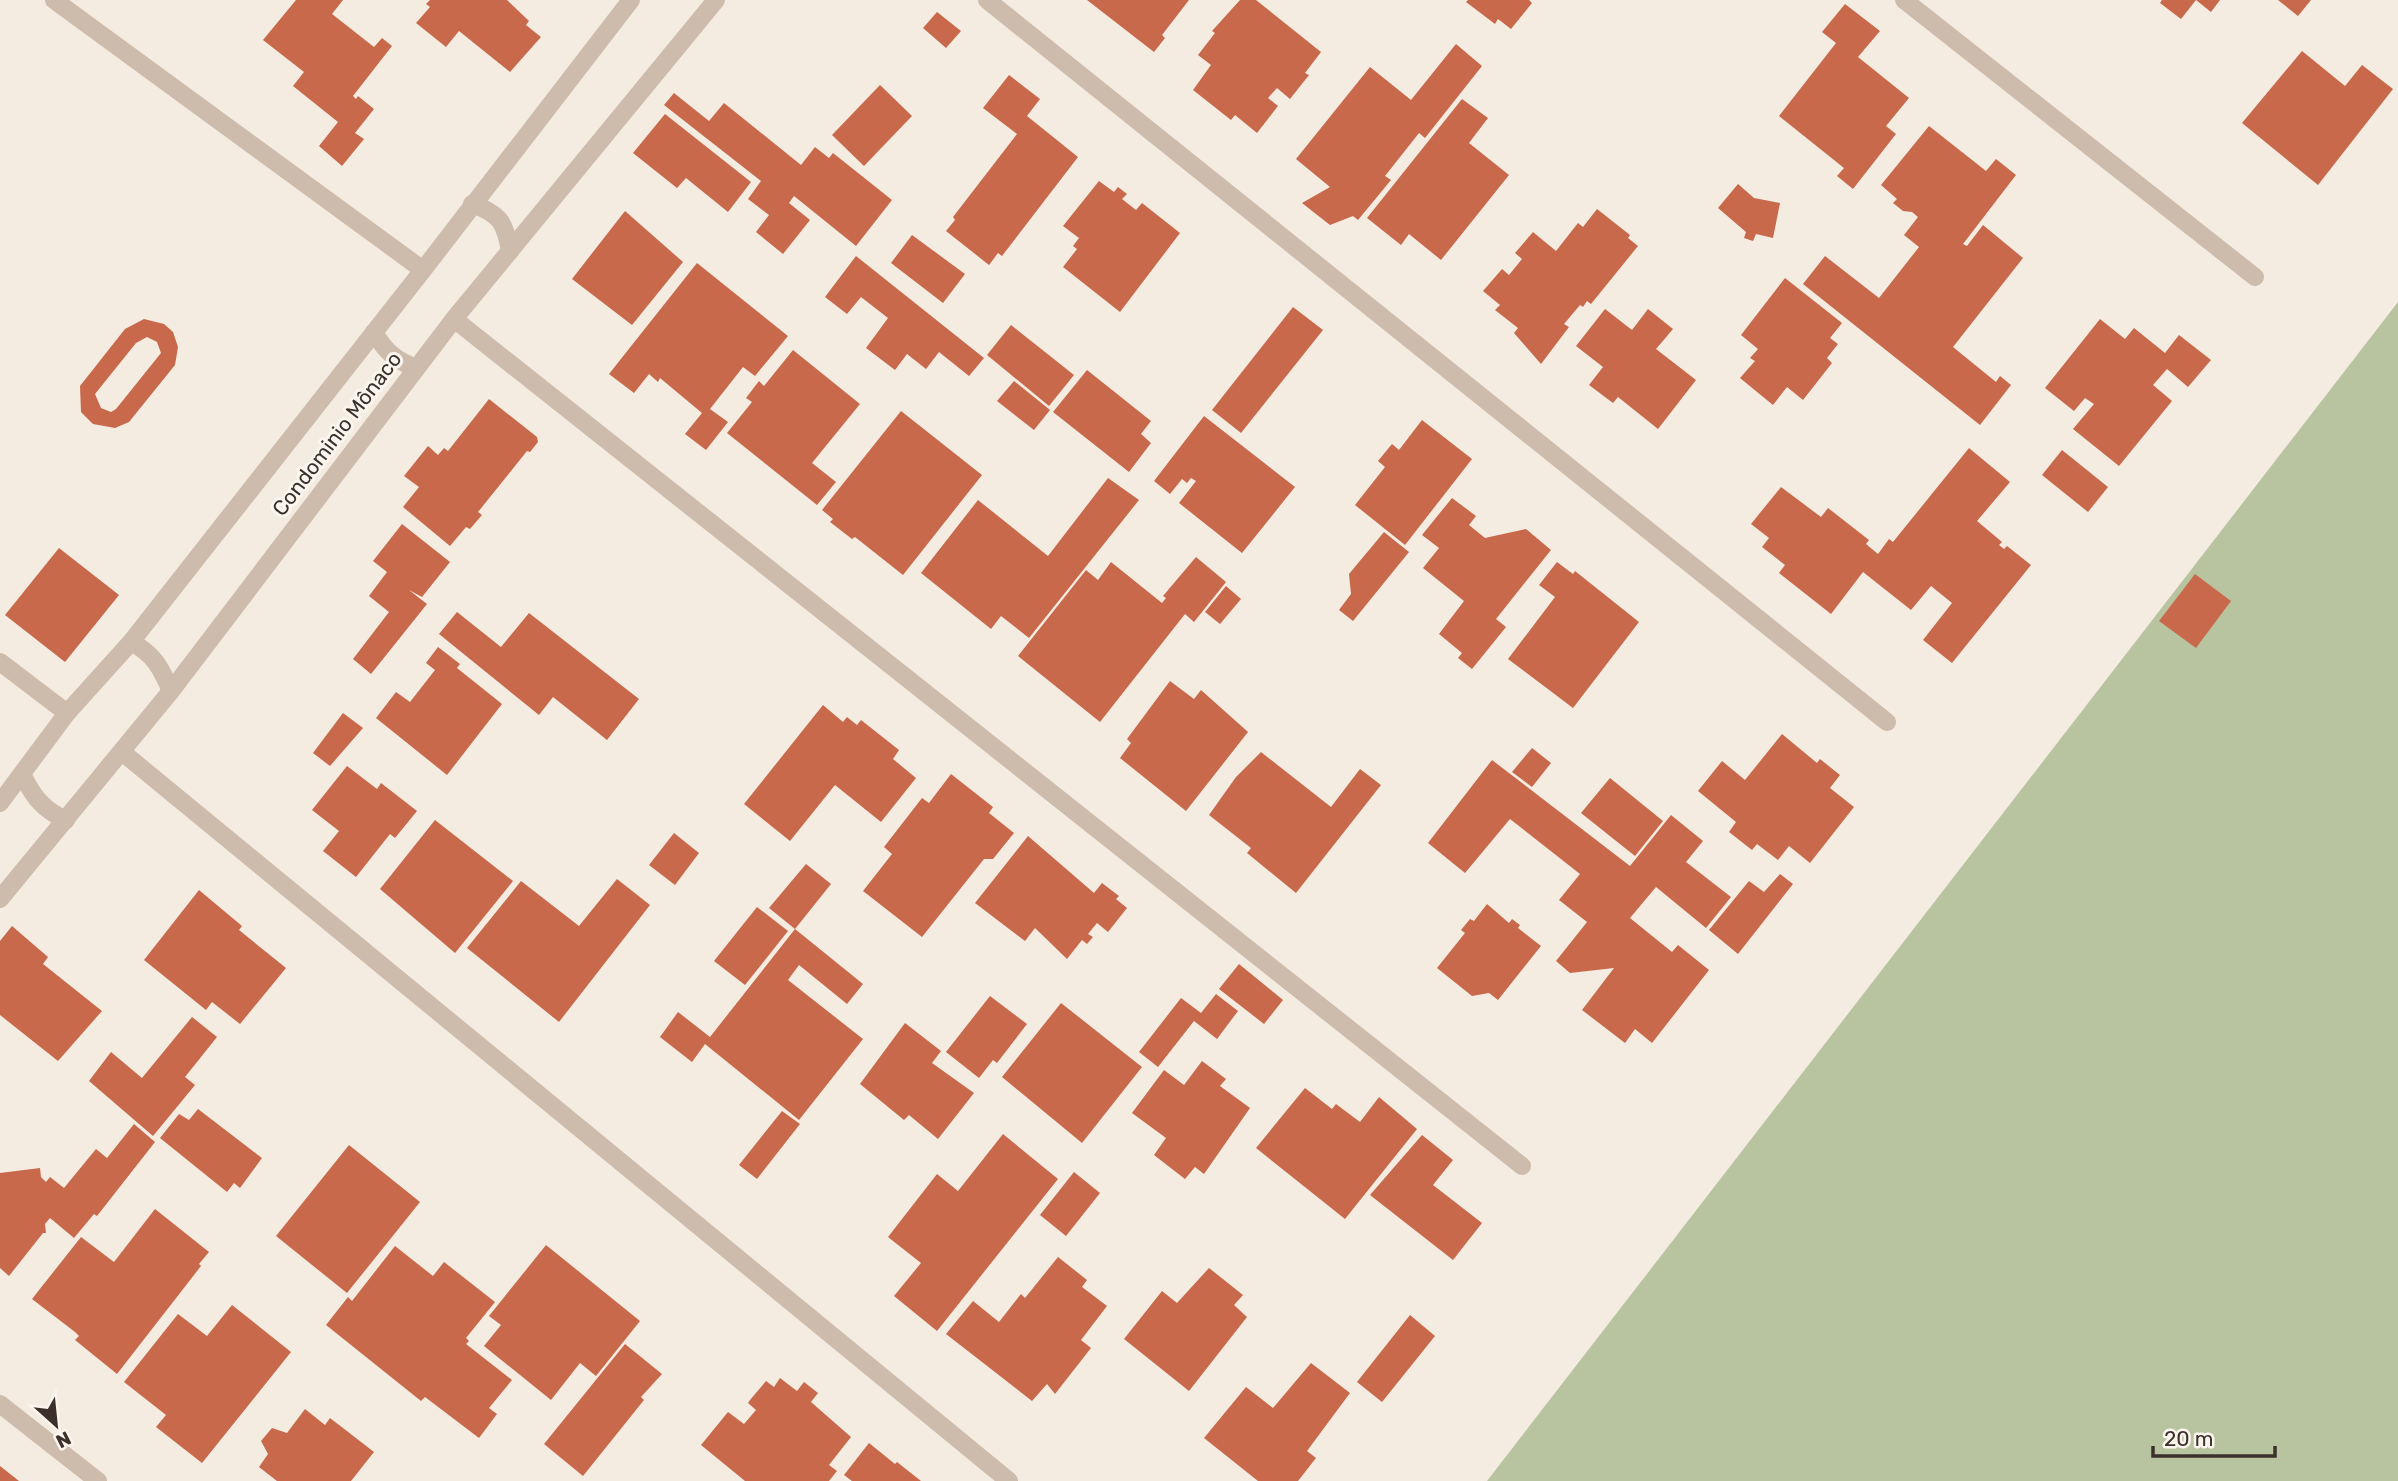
<svg xmlns="http://www.w3.org/2000/svg" width="2398" height="1481" font-family="Rubik,sans-serif">
<style>
.green{fill:#b8c4a0}
.building{fill:#c8694b;fill-rule:evenodd}
.lines{fill:none;stroke-linecap:round;stroke-linejoin:round}
.street{stroke:#cdbbac;stroke-width:18}
.labels{text-anchor:middle;stroke-width:6;stroke-linejoin:round;paint-order:stroke}
.street-label{font-size:21px;fill:#3b302b;stroke:#fbf5ee}
</style>
<rect width="100%" height="100%" fill="#f4ebe1"/>
<polygon class="green" points="2398,302 2398,1481 1487,1481"/>
<g class="building">
<polygon points="296,0 343,0 332,14 374,47 382,38 392,46 353,96 356,99 358,96 374,109 355,133 364,139 342,166 319,146 338,122 293,86 304,72 263,40"/>
<polygon points="430,0 507,0 529,21 526,25 541,37 510,72 459,31 446,47 416,23 430,7 426,4"/>
<polygon points="1087,0 1189,0 1162,35 1165,38 1154,52"/>
<polygon points="1240,0 1256,0 1321,52 1305,73 1309,75 1290,99 1277,88 1268,98 1278,106 1257,133 1235,115 1231,120 1193,90 1211,65 1198,55 1215,33 1212,31"/>
<polygon points="1468,0 1529,0 1532,3 1511,29 1498,19 1495,24 1466,2"/>
<polygon points="2162,0 2220,0 2211,12 2196,0 2181,19 2160,3"/>
<polygon points="2278,0 2311,0 2298,16"/>
<polygon points="1845,4 1880,31 1858,57 1909,98 1886,126 1896,134 1853,189 1837,176 1844,168 1779,116 1836,43 1822,32"/>
<polygon points="937,12 961,31 946,48 923,28"/>
<polygon points="1456,44 1482,66 1425,138 1419,133 1385,176 1391,180 1358,220 1353,216 1330,225 1302,203 1330,187 1296,159 1370,67 1411,100"/>
<polygon points="2302,51 2345,86 2362,65 2393,89 2318,185 2242,123"/>
<polygon points="1009,75 1040,99 1027,116 1078,157 1002,256 998,253 989,265 946,231 955,220 953,217 1017,134 983,108"/>
<polygon points="880,85 912,116 864,166 832,135"/>
<polygon points="674,93 709,121 724,103 801,165 815,147 829,158 833,153 892,200 856,246 794,196 789,203 810,220 783,254 756,232 769,215 748,199 761,181 664,105"/>
<polygon points="1462,99 1488,118 1469,143 1509,175 1441,260 1409,234 1401,245 1367,218"/>
<polygon points="665,114 751,182 728,212 686,178 677,188 633,153"/>
<polygon points="1929,126 1986,171 1996,159 2016,175 1963,244 1967,246 1983,225 2023,258 1953,347 1996,382 2000,376 2011,385 1980,425 1803,284 1825,256 1879,298 1919,247 1904,235 1918,217 1912,212 1903,211 1893,203 1897,199 1881,185"/>
<polygon points="1099,181 1114,192 1118,187 1127,194 1122,199 1136,210 1142,203 1180,233 1120,312 1063,267 1077,249 1073,246 1079,238 1063,226"/>
<polygon points="1738,184 1754,198 1780,203 1773,238 1756,234 1753,241 1744,238 1746,232 1718,208"/>
<polygon points="1597,209 1630,235 1628,238 1638,246 1591,304 1587,301 1583,307 1580,305 1564,324 1569,327 1541,364 1514,333 1518,328 1495,310 1500,305 1483,291 1502,269 1509,275 1522,259 1515,253 1533,232 1556,251 1578,223 1583,227"/>
<polygon points="625,211 683,262 632,325 572,279"/>
<polygon points="912,235 965,274 943,303 891,263"/>
<polygon points="856,256 984,358 969,376 939,352 926,369 907,354 895,370 866,348 888,318 861,297 847,314 825,297"/>
<polygon points="697,263 788,336 755,376 743,367 710,409 728,422 706,450 685,434 702,413 660,378 658,382 649,374 634,393 609,374"/>
<polygon points="1785,278 1842,323 1830,338 1838,344 1827,358 1832,363 1803,400 1787,387 1773,405 1740,378 1755,361 1750,358 1758,349 1741,335"/>
<polygon points="1293,307 1323,330 1241,433 1212,410"/>
<polygon points="1605,309 1632,330 1648,309 1673,329 1656,349 1696,380 1658,429 1618,397 1613,403 1589,385 1603,367 1576,346"/>
<path d="M144 319 164 324 173 332 178 347 175 365 129 422 115 428 93 424 81 412 80 386 125 329ZM147 337 157 342 161 353 116 409 111 412 101 408 95 394 136 343Z"/>
<polygon points="2100,319 2125,339 2134,328 2165,353 2179,335 2211,360 2188,387 2167,369 2153,385 2172,401 2119,466 2073,429 2094,404 2085,398 2074,411 2045,388"/>
<polygon points="1011,325 1074,375 1049,406 987,355"/>
<polygon points="793,350 860,404 812,463 836,482 817,505 727,433 752,402 746,398 759,381 764,386"/>
<polygon points="1087,370 1151,421 1141,434 1151,443 1129,472 1053,412"/>
<polygon points="1014,381 1050,410 1034,430 997,401"/>
<polygon points="489,399 537,437 538,442 530,452 527,451 478,512 482,515 470,529 466,527 450,546 403,507 419,487 404,476 428,446 438,455 444,448 448,451"/>
<polygon points="901,411 982,475 903,575 855,537 852,539 830,522 833,519 822,510"/>
<polygon points="1204,416 1295,487 1242,553 1179,503 1196,481 1191,478 1187,483 1182,479 1170,494 1154,481"/>
<polygon points="1422,420 1472,459 1405,545 1355,505 1385,467 1378,461 1392,444 1399,450"/>
<polygon points="1969,448 2010,482 1977,521 2002,542 1999,545 2004,549 2007,546 2031,565 1952,663 1923,640 1952,603 1931,586 1911,610 1863,572 1831,614 1779,573 1785,565 1762,547 1769,538 1751,524 1781,487 1821,517 1828,508 1869,540 1866,544 1878,554 1889,539 1893,542"/>
<polygon points="2062,450 2108,487 2088,512 2042,475"/>
<polygon points="1108,478 1139,500 1029,638 1001,616 991,629 921,573 978,500 1048,556"/>
<polygon points="1452,498 1476,516 1469,525 1485,538 1526,529 1551,550 1496,619 1506,627 1472,669 1458,658 1462,653 1439,634 1464,601 1423,568 1439,548 1422,535"/>
<polygon points="402,524 450,562 422,597 409,590 427,604 371,674 353,659 389,612 369,596 387,572 373,561"/>
<polygon points="1384,532 1409,552 1353,621 1339,610 1351,594 1349,574"/>
<polygon points="59,548 119,595 65,662 5,615"/>
<polygon points="1196,557 1226,582 1194,622 1185,614 1100,722 1018,656 1086,570 1098,580 1111,562 1162,603 1166,598 1163,596"/>
<polygon points="1557,562 1573,574 1575,571 1639,622 1573,708 1508,659 1555,597 1539,585"/>
<polygon points="2195,574 2231,601 2196,648 2159,621"/>
<polygon points="1226,586 1241,599 1220,624 1205,612"/>
<polygon points="457,612 501,647 529,613 639,699 607,740 553,697 539,715 439,634"/>
<polygon points="438,647 460,664 457,668 502,704 447,775 376,718 396,692 410,702 435,670 426,663"/>
<polygon points="1170,681 1194,699 1201,690 1248,732 1186,811 1120,758 1131,743 1127,739"/>
<polygon points="823,705 843,722 847,717 857,725 861,720 899,750 893,759 916,778 881,822 835,785 790,841 744,804"/>
<polygon points="343,713 363,728 330,766 313,753"/>
<polygon points="1782,734 1817,763 1820,759 1840,775 1830,788 1854,807 1810,863 1789,846 1778,860 1757,844 1752,850 1729,832 1736,822 1698,791 1722,761 1745,780"/>
<polygon points="1532,748 1551,763 1532,787 1512,772"/>
<polygon points="1261,752 1331,807 1360,769 1381,785 1296,893 1247,853 1251,848 1209,815 1236,777"/>
<polygon points="1492,760 1630,866 1671,815 1703,841 1686,862 1731,897 1706,928 1656,887 1630,918 1672,952 1678,945 1709,970 1652,1043 1635,1029 1625,1043 1582,1010 1614,968 1570,973 1556,961 1587,922 1559,900 1580,874 1510,819 1465,873 1428,843"/>
<polygon points="347,766 377,789 381,783 417,811 395,838 390,834 356,877 323,851 339,831 312,810"/>
<polygon points="951,774 993,807 989,813 1014,833 993,859 984,859 922,937 863,891 892,854 884,847 922,798 929,803"/>
<polygon points="1610,778 1663,821 1635,856 1581,813"/>
<polygon points="435,820 513,881 455,953 380,889"/>
<polygon points="674,833 699,853 675,885 649,865"/>
<polygon points="1028,836 1094,893 1102,883 1119,896 1116,899 1127,908 1108,932 1097,923 1088,934 1093,937 1087,944 1082,940 1067,959 1035,928 1025,941 975,903"/>
<polygon points="806,864 831,884 795,929 769,908"/>
<polygon points="1780,874 1793,884 1738,954 1709,930 1749,881 1764,892"/>
<polygon points="617,879 650,905 559,1022 467,948 521,881 579,926"/>
<polygon points="199,890 242,926 239,930 286,968 240,1024 212,1002 206,1010 144,960"/>
<polygon points="1487,904 1509,923 1512,919 1520,925 1518,928 1541,946 1498,1000 1489,993 1472,996 1437,968 1465,933 1461,930 1470,919 1474,921"/>
<polygon points="757,907 788,931 745,985 714,961"/>
<polygon points="12,926 48,957 43,964 102,1011 58,1061 0,1015 0,941"/>
<polygon points="795,929 863,984 847,1004 799,965 788,980 863,1039 799,1120 705,1044 692,1062 660,1037 678,1012 710,1037"/>
<polygon points="1239,964 1283,1000 1264,1024 1219,989"/>
<polygon points="1216,994 1238,1011 1217,1039 1194,1021 1158,1067 1139,1052 1181,998 1201,1013"/>
<polygon points="990,996 1027,1024 997,1063 993,1060 979,1078 946,1052"/>
<polygon points="1061,1003 1142,1067 1082,1143 1002,1077"/>
<polygon points="192,1017 217,1037 185,1077 195,1085 153,1136 89,1081 111,1052 142,1078"/>
<polygon points="905,1023 941,1051 932,1063 974,1093 938,1139 909,1115 904,1120 860,1084"/>
<polygon points="1202,1061 1226,1079 1220,1086 1250,1108 1204,1174 1195,1167 1185,1179 1154,1155 1166,1138 1132,1113 1164,1070 1184,1085"/>
<polygon points="1305,1088 1332,1109 1336,1104 1360,1122 1379,1097 1417,1129 1345,1219 1256,1148"/>
<polygon points="198,1109 262,1158 240,1188 234,1183 227,1192 160,1138 179,1114 189,1120"/>
<polygon points="782,1111 800,1124 757,1179 739,1165"/>
<polygon points="134,1124 155,1142 97,1216 94,1214 74,1238 50,1218 45,1224 46,1233 43,1233 9,1276 0,1268 0,1173 40,1168 41,1177 46,1182 50,1177 64,1188 96,1149 107,1158"/>
<polygon points="1003,1134 1058,1179 937,1331 894,1296 921,1263 888,1237 937,1174 958,1191"/>
<polygon points="1422,1135 1453,1160 1433,1185 1482,1223 1453,1260 1370,1195"/>
<polygon points="349,1145 420,1202 347,1293 276,1236"/>
<polygon points="1074,1172 1100,1193 1066,1236 1040,1215"/>
<polygon points="155,1209 209,1252 199,1264 201,1266 117,1374 75,1340 79,1336 75,1332 32,1299 81,1237 114,1262"/>
<polygon points="546,1245 640,1321 596,1376 580,1363 551,1400 484,1346 501,1325 489,1316"/>
<polygon points="395,1246 433,1276 444,1262 495,1302 466,1338 469,1341 466,1344 512,1380 489,1408 497,1414 479,1438 425,1397 421,1401 326,1325 348,1297 352,1301"/>
<polygon points="1058,1257 1087,1280 1082,1287 1107,1306 1081,1340 1091,1348 1055,1394 1047,1384 1032,1401 946,1334 973,1301 999,1322 1021,1294 1025,1298"/>
<polygon points="1209,1268 1243,1295 1234,1305 1247,1317 1189,1391 1124,1339 1162,1291 1177,1303"/>
<polygon points="232,1305 291,1352 202,1463 156,1427 166,1415 124,1382 178,1314 207,1336"/>
<polygon points="1410,1315 1435,1336 1382,1402 1357,1382"/>
<polygon points="625,1344 662,1374 641,1397 644,1400 583,1476 544,1444"/>
<polygon points="1311,1363 1350,1393 1307,1451 1316,1458 1298,1481 1258,1481 1204,1438 1246,1387 1273,1408"/>
<polygon points="780,1378 797,1391 804,1382 818,1393 811,1402 851,1437 829,1465 837,1471 829,1481 745,1481 701,1445 728,1412 744,1424 756,1410 748,1403 750,1400 766,1381 774,1387"/>
<polygon points="305,1409 325,1425 330,1418 374,1452 351,1481 277,1481 259,1467 268,1454 261,1441 272,1428 287,1433"/>
<polygon points="869,1443 895,1464 897,1462 921,1481 852,1481 844,1475"/>
<polygon points="0,1466 19,1481 0,1481"/>
</g>
<g class="lines">
<g class="street">
<polyline points="54,0 423,270"/>
<polyline points="987,0 1887,722"/>
<polyline points="1904,0 2255,277"/>
<path d="M472 204C500 214 505 222 510 251"/>
<polyline points="454,319 1522,1166"/>
<path d="M374 332C385 351 395 360 416 368"/>
<path d="M131 642C154 654 161 668 171 691"/>
<polyline points="0,662 67,713"/>
<polyline points="122,752 1009,1481"/>
<path d="M23 776C34 798 44 810 66 820"/>
<polyline points="0,803 67,713 131,642 423,270 631,0"/>
<polyline points="0,899 171,691 454,319 716,0"/>
<polyline points="0,1404 98,1481"/>
</g>
</g>
<g class="labels">
<g class="street-label">
<text transform="translate(337 434) rotate(-53)" y="7">Condominio Mônaco</text>
</g>
</g>
<g transform="translate(56 1425) rotate(153)" stroke="#fbf5ee" stroke-width="5" paint-order="stroke">
<path d="M0-5L12 26L0 18L-12 26Z" fill="#3b302b"/>
<text y="-10" font-size="19" font-weight="bold" text-anchor="middle" fill="#3b302b">N</text>
</g>
<path d="M2153 1446v10h122v-10" fill="none" stroke="#3b302b" stroke-width="3.5"/>
<text x="2164" y="1446" font-size="21" fill="#3b302b" stroke="#fbf5ee" stroke-width="5" paint-order="stroke">20 m</text>
</svg>
